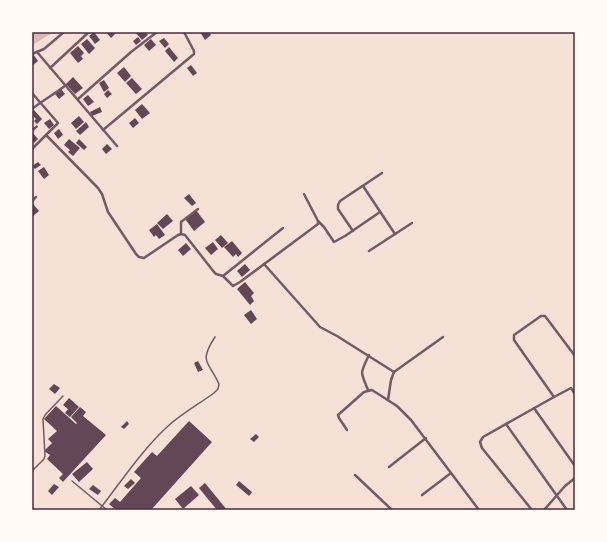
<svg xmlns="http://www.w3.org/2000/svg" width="607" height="542" font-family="'Open Sans',sans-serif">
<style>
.water{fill:#dcb8b0}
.building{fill:#644757}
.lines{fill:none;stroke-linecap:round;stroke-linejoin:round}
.service{stroke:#755966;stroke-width:1.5}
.minor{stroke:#755966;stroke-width:2.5}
.neatline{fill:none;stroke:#4a2c40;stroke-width:1.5}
</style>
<rect width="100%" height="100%" fill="#f7e1d7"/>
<polygon class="water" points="32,32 54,32 32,45"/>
<g class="building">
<polygon points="94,32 100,40 95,44 89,36"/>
<polygon points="106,32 115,32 116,33 111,38"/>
<polygon points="135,32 145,32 148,35 142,40"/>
<polygon points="200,32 209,32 211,35 205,40"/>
<polygon points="138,37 141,41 136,45 133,41"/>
<polygon points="164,38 169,44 165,48 159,41"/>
<polygon points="87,39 95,48 89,54 81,44"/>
<polygon points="151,39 156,45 149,51 144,45"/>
<polygon points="78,46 84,53 81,56 83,59 78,63 70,53"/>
<polygon points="169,47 178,58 174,62 165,51"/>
<polygon points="33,54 38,61 32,66 32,55"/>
<polygon points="191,65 197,73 193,76 187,68"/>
<polygon points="124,67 131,76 125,82 117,73"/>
<polygon points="73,77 83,88 75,94 66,84"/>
<polygon points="132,78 142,89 136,94 126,83"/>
<polygon points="104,80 109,88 104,92 99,83"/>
<polygon points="61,89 65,94 59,99 55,94"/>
<polygon points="108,90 112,94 107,98 104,94"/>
<polygon points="88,95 94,102 88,106 83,99"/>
<polygon points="142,104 150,113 142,119 135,110"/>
<polygon points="100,107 102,112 92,116 90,112"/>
<polygon points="34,110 42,119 37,124 34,121 36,119 32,115 32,112"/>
<polygon points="79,116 84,122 76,129 71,123"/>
<polygon points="135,118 139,123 133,128 129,123"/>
<polygon points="50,119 54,125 49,129 44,123"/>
<polygon points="86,122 89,127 80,135 76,131"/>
<polygon points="37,125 38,127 32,132 38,139 34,143 32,141 32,129"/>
<polygon points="59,129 63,135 58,139 54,133"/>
<polygon points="69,139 80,148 73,156 68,152 70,150 64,145"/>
<polygon points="79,139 87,147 84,150 76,143"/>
<polygon points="107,144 112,149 106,154 102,149"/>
<polygon points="38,162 41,165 35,169 32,166"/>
<polygon points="44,167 49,175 44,179 38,171"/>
<polygon points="189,194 196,203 192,206 184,198"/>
<polygon points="33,204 39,211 33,216 32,205"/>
<polygon points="196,210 205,222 194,231 185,219"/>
<polygon points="167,214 173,221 163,229 157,223"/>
<polygon points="157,224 165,235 159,239 156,235 154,237 149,230"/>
<polygon points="221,235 228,243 222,248 215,240"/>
<polygon points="232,241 242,253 238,257 236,254 233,257 224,247"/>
<polygon points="213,242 218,249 211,255 205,248"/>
<polygon points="186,243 191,249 183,256 178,250"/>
<polygon points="245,264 250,270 242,277 237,271"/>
<polygon points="245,282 254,293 251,296 254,301 250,305 237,289"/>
<polygon points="251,310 257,319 251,324 244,315"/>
<polygon points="198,361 203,370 198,372 194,363"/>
<polygon points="54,384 60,388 55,394 49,389"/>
<polygon points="69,398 79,407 70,417 65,413 68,409 63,405"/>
<polygon points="56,406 76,424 77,423 71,417 80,407 86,412 83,416 106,435 63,482 59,478 63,474 47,459 50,455 44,451 52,443 48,439 57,431 44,419"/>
<polygon points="127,421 129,424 124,429 121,427"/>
<polygon points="189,421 212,442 151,510 116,510 109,504 115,498 120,502 141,478 134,472 152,452 157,456"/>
<polygon points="256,434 259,437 254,442 250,439"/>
<polygon points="87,462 93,469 79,482 72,474"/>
<polygon points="131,479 135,483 128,489 124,486"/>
<polygon points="239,481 252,492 249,496 236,485"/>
<polygon points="205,483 227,510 217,510 199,488"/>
<polygon points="54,484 59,487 52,495 48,491"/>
<polygon points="93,485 101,491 98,495 89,489"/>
<polygon points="191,486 199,495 183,509 175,499"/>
</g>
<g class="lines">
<g class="service">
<polyline points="32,471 44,459 45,456 43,419 45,415 63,396"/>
<polyline points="72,481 107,510"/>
<path d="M99 510C121 482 141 451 167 427 181 414 199 404 214 393L218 389 219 384C209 361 198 363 215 337"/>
</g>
<g class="minor">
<polyline points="37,52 117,146"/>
<polyline points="32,54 44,49 64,32"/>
<polyline points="50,68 89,32"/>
<polyline points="32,93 58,123 32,149"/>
<polyline points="78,99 131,52 157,32"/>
<path d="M32 109C43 100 55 94 66 85"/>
<polyline points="103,130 194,54 194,51 184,32"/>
<polyline points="46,135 98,188 102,194 108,212 136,254 139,257 144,258 178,235 181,234 185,235 214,272 216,274 223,276 233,286 240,282 318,224 318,221 304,194"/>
<polyline points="363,186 395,234"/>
<polyline points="32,201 36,197"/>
<polyline points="318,221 324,227 334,242 345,236 380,212"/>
<polyline points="353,231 338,209 338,205 340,201 382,173"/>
<polyline points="181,234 181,222 198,209"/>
<polyline points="369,251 412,223"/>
<polyline points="264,264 320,327 337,336 394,372"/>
<polyline points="223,276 283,228"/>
<polyline points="575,356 545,316 541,316 514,335 514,340 554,397 571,388 575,394"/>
<path d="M368 390C360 371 360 374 369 355"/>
<polyline points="388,400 391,380 394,372 443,337"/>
<polyline points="534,408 575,466"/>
<polyline points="506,424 567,510"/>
<polyline points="347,430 339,418 338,415 364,392 372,390 397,406 411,420 479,510"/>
<polyline points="389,467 426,438"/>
<polyline points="355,475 392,510"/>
<polyline points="422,495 451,473"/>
<polyline points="532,510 482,448 480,442 483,437 554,397"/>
<polyline points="544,510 565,486 575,478"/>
</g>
</g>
<rect width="607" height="542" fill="none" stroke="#fffaf5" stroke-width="66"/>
<rect x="33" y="33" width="541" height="476" class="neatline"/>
</svg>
